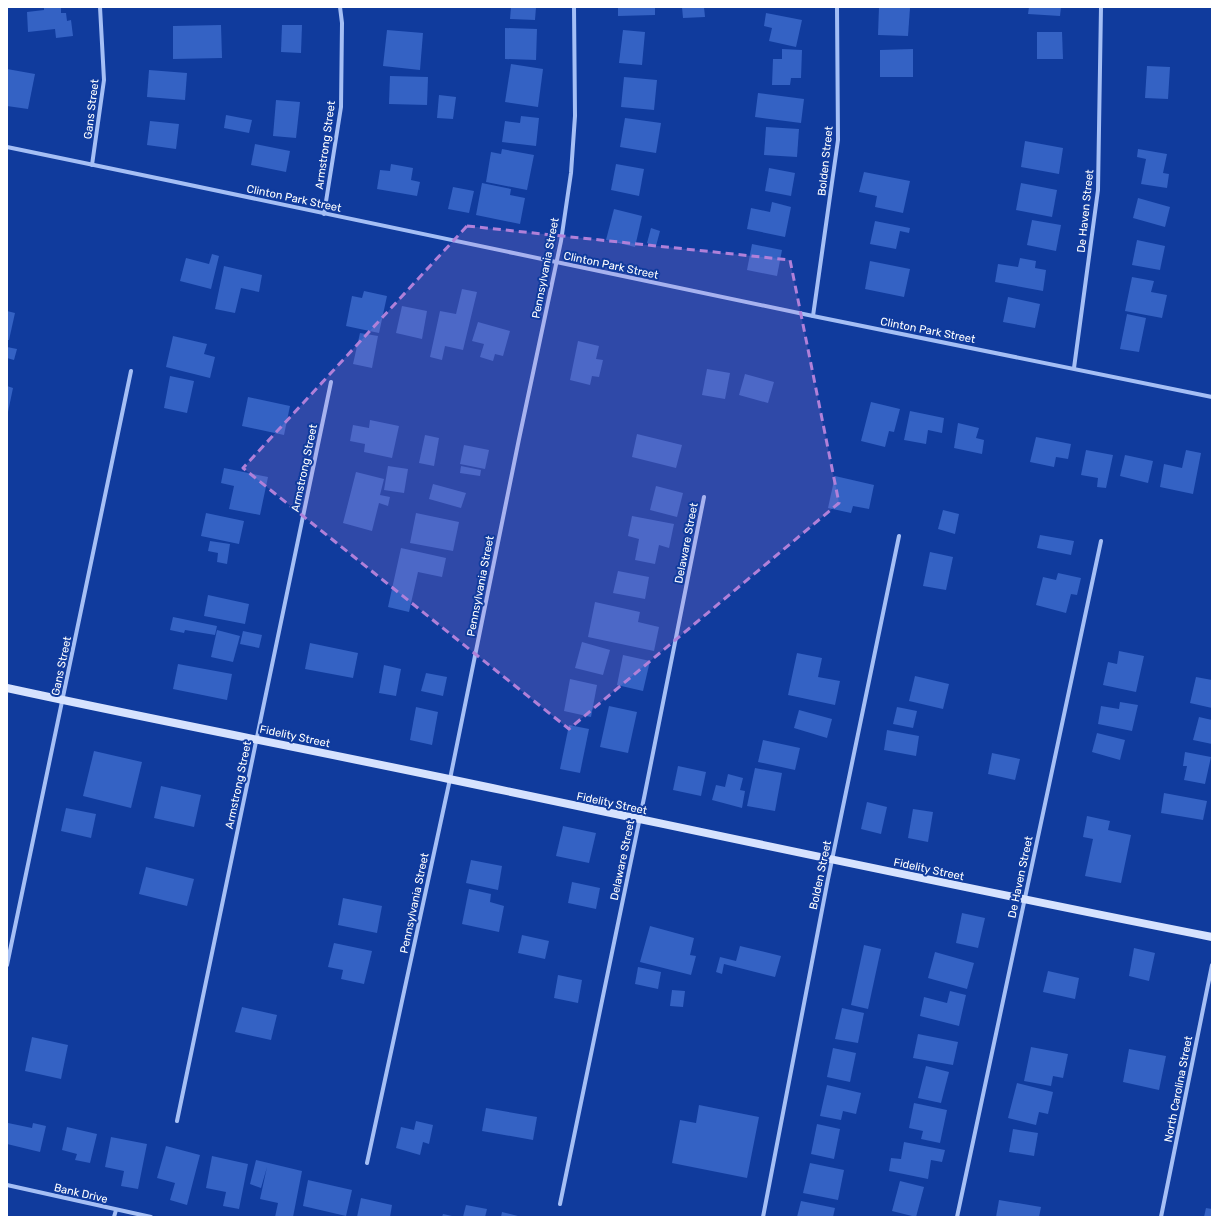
<svg xmlns="http://www.w3.org/2000/svg" width="1219" height="1224" font-family="Rubik,sans-serif">
<style>
.building{fill:#3462c4}
.lines{fill:none;stroke-linecap:round;stroke-linejoin:round}
.minor{stroke:#a5bff5;stroke-width:4}
.secondary{stroke:#d6e2fe;stroke-width:8}
.marked{fill:#b080d9;fill-opacity:0.2;stroke:#b080d9;stroke-width:3;stroke-dasharray:8 5;stroke-linejoin:round}
.labels{text-anchor:middle;stroke-width:4;stroke-linejoin:round;paint-order:stroke}
.street-label{font-size:11px;fill:#fff;stroke:#103b9d}
</style>
<rect width="100%" height="100%" fill="#103b9d"/>
<g class="building">
<polygon points="44,7 61,7 61,13 66,13 67,21 71,20 73,36 56,38 55,29 28,32 27,12 44,10"/>
<polygon points="511,7 536,7 535,20 510,19"/>
<polygon points="618,7 655,7 655,15 618,16"/>
<polygon points="682,7 704,7 705,17 683,18"/>
<polygon points="879,7 910,8 908,36 878,35"/>
<polygon points="1029,7 1061,7 1060,16 1028,14"/>
<polygon points="766,13 802,20 796,47 769,41 772,28 764,26"/>
<polygon points="221,25 222,58 173,59 173,26"/>
<polygon points="282,25 302,25 301,53 281,52"/>
<polygon points="505,28 537,29 536,60 505,59"/>
<polygon points="387,30 423,33 420,70 383,66"/>
<polygon points="623,30 645,32 642,65 619,63"/>
<polygon points="1037,32 1062,32 1063,59 1037,59"/>
<polygon points="782,49 802,50 801,78 791,78 790,85 772,85 773,59 782,59"/>
<polygon points="913,49 913,77 880,77 880,50"/>
<polygon points="511,64 543,69 538,107 505,102"/>
<polygon points="1147,66 1170,67 1168,99 1145,98"/>
<polygon points="7,69 35,74 28,109 7,106"/>
<polygon points="149,70 187,73 185,100 147,97"/>
<polygon points="390,76 428,77 427,105 389,104"/>
<polygon points="624,77 657,80 654,110 621,107"/>
<polygon points="758,93 804,99 801,123 755,117"/>
<polygon points="439,95 456,97 453,119 437,118"/>
<polygon points="276,100 300,102 296,138 273,136"/>
<polygon points="226,115 252,120 249,133 224,128"/>
<polygon points="521,116 539,118 536,146 502,142 505,121 520,123"/>
<polygon points="625,118 661,123 656,153 620,147"/>
<polygon points="150,121 179,124 176,149 147,145"/>
<polygon points="766,127 799,129 797,157 764,155"/>
<polygon points="1025,141 1063,148 1059,174 1021,167"/>
<polygon points="255,144 290,151 286,172 251,165"/>
<polygon points="502,149 534,155 527,190 486,182 491,152 501,154"/>
<polygon points="1138,149 1167,154 1163,173 1169,174 1167,188 1141,184 1146,159 1137,157"/>
<polygon points="391,164 413,168 411,180 420,182 417,196 377,189 380,170 390,171"/>
<polygon points="616,164 644,169 639,196 611,190"/>
<polygon points="769,168 795,173 791,196 765,191"/>
<polygon points="864,172 910,181 903,213 875,207 877,196 859,192"/>
<polygon points="482,183 511,189 510,195 525,198 520,224 476,215"/>
<polygon points="1021,183 1057,190 1052,217 1016,210"/>
<polygon points="453,187 474,191 469,213 448,209"/>
<polygon points="1138,198 1170,207 1165,227 1133,218"/>
<polygon points="772,202 791,207 785,237 747,229 751,208 770,212"/>
<polygon points="614,209 642,216 635,247 606,240"/>
<polygon points="1032,220 1061,225 1056,251 1027,245"/>
<polygon points="875,221 910,228 909,233 900,231 896,249 870,244"/>
<polygon points="651,228 660,231 656,246 647,243"/>
<polygon points="1137,240 1165,246 1160,270 1132,265"/>
<polygon points="752,244 782,250 777,276 747,270"/>
<polygon points="212,254 219,256 211,289 180,281 186,258 209,264"/>
<polygon points="1020,258 1036,261 1035,268 1046,270 1043,291 995,282 998,264 1018,267"/>
<polygon points="870,261 910,269 904,297 865,289"/>
<polygon points="224,266 262,275 259,292 241,288 235,313 215,309"/>
<polygon points="1132,277 1154,281 1151,292 1167,295 1162,318 1125,311"/>
<polygon points="462,289 477,292 463,350 445,346 442,360 430,357 440,311 456,314"/>
<polygon points="364,291 387,296 379,333 346,326 352,296 362,298"/>
<polygon points="1008,297 1040,304 1035,328 1003,322"/>
<polygon points="402,306 427,311 422,339 396,333"/>
<polygon points="7,311 15,313 9,340 7,340"/>
<polygon points="1127,314 1146,318 1139,352 1120,349"/>
<polygon points="478,322 510,331 503,356 495,354 493,361 480,357 484,344 472,341"/>
<polygon points="360,333 378,336 372,368 353,364"/>
<polygon points="173,336 207,344 204,354 215,357 210,378 166,367"/>
<polygon points="578,341 599,346 596,359 603,360 599,377 592,376 590,385 570,380"/>
<polygon points="7,347 17,349 14,360 7,358"/>
<polygon points="707,369 730,373 725,399 702,395"/>
<polygon points="745,374 774,382 768,403 739,395"/>
<polygon points="170,376 194,381 187,413 164,408"/>
<polygon points="7,386 13,388 8,412 7,412"/>
<polygon points="248,397 290,406 284,435 242,426"/>
<polygon points="871,402 900,409 894,432 889,431 885,447 861,441"/>
<polygon points="910,411 944,418 942,433 928,430 926,444 904,440"/>
<polygon points="370,420 399,426 392,458 364,452 365,444 350,441 353,425 369,428"/>
<polygon points="958,423 979,428 976,438 984,440 982,454 954,448"/>
<polygon points="637,434 682,445 676,468 632,457"/>
<polygon points="425,435 439,438 434,466 419,463"/>
<polygon points="1036,437 1071,444 1068,459 1056,457 1054,467 1030,462"/>
<polygon points="464,445 489,450 485,469 460,464"/>
<polygon points="1086,450 1113,455 1106,488 1097,487 1098,478 1081,475"/>
<polygon points="1186,450 1201,453 1193,494 1160,487 1164,464 1182,468"/>
<polygon points="1125,455 1153,461 1148,483 1120,476"/>
<polygon points="388,466 408,469 404,493 384,490"/>
<polygon points="461,466 481,470 480,476 460,473"/>
<polygon points="224,468 268,477 260,515 229,509 234,486 221,483"/>
<polygon points="356,472 384,479 380,495 390,497 388,506 379,503 372,531 343,523"/>
<polygon points="835,476 874,485 869,509 853,506 851,513 828,508"/>
<polygon points="433,484 466,493 461,508 429,499"/>
<polygon points="656,486 683,493 677,517 650,510"/>
<polygon points="943,510 959,514 955,534 938,529"/>
<polygon points="206,513 244,521 239,544 201,536"/>
<polygon points="416,513 459,522 453,551 410,543"/>
<polygon points="632,516 674,524 669,548 659,545 655,564 635,560 639,539 628,536"/>
<polygon points="1040,535 1074,541 1071,555 1037,548"/>
<polygon points="210,541 230,544 227,564 217,562 218,553 208,551"/>
<polygon points="401,548 446,558 442,577 418,572 409,612 388,607"/>
<polygon points="930,552 953,557 946,590 923,586"/>
<polygon points="618,571 649,577 645,599 613,593"/>
<polygon points="1058,573 1081,578 1077,595 1071,594 1066,613 1036,605 1043,577 1056,580"/>
<polygon points="208,595 249,604 245,624 204,616"/>
<polygon points="595,602 640,612 638,622 659,627 654,651 588,637"/>
<polygon points="173,617 217,626 215,635 185,630 184,633 170,630"/>
<polygon points="217,630 240,636 233,662 211,657"/>
<polygon points="243,631 262,635 259,648 240,644"/>
<polygon points="582,642 610,650 603,675 575,668"/>
<polygon points="310,643 358,653 353,678 305,669"/>
<polygon points="1119,651 1144,656 1136,692 1103,685 1108,662 1117,664"/>
<polygon points="797,653 822,658 818,677 840,681 835,705 788,695"/>
<polygon points="623,655 650,661 643,691 617,685"/>
<polygon points="178,664 232,674 227,700 173,689"/>
<polygon points="384,665 401,669 396,696 379,693"/>
<polygon points="426,673 447,677 443,696 421,691"/>
<polygon points="915,676 949,684 943,709 909,701"/>
<polygon points="1196,677 1212,680 1212,708 1190,703"/>
<polygon points="570,679 597,685 591,717 564,711"/>
<polygon points="1120,702 1138,705 1132,731 1098,724 1101,706 1119,709"/>
<polygon points="609,706 637,712 628,753 600,747"/>
<polygon points="416,707 438,712 432,745 410,740"/>
<polygon points="897,707 917,711 913,728 893,724"/>
<polygon points="799,710 832,719 827,738 794,728"/>
<polygon points="1199,717 1212,720 1212,744 1193,740"/>
<polygon points="569,725 589,729 580,773 560,769"/>
<polygon points="887,730 919,736 916,756 884,750"/>
<polygon points="1097,733 1125,740 1120,760 1092,752"/>
<polygon points="763,740 800,748 795,770 758,762"/>
<polygon points="94,751 142,762 131,808 83,796"/>
<polygon points="1185,752 1211,757 1205,784 1184,780 1187,766 1183,766"/>
<polygon points="992,753 1020,759 1015,780 988,774"/>
<polygon points="678,766 706,772 701,796 673,790"/>
<polygon points="755,768 782,773 775,811 747,806"/>
<polygon points="728,774 743,778 740,790 745,791 742,808 712,800 716,785 725,787"/>
<polygon points="161,786 201,795 194,827 154,818"/>
<polygon points="1164,793 1207,801 1203,820 1161,813"/>
<polygon points="867,802 887,807 881,834 861,829"/>
<polygon points="66,808 96,814 91,838 61,831"/>
<polygon points="913,809 933,812 928,842 908,838"/>
<polygon points="1087,816 1110,821 1108,830 1131,835 1121,883 1085,876 1093,839 1083,837"/>
<polygon points="563,826 596,833 589,863 556,856"/>
<polygon points="471,860 502,866 498,890 466,883"/>
<polygon points="146,867 194,879 187,906 139,894"/>
<polygon points="572,882 600,888 596,909 568,903"/>
<polygon points="469,889 491,894 490,902 504,906 499,932 462,924"/>
<polygon points="343,898 382,906 377,933 338,925"/>
<polygon points="962,913 985,918 978,948 956,943"/>
<polygon points="650,926 694,938 690,955 696,956 691,975 640,962"/>
<polygon points="522,935 549,941 545,959 518,953"/>
<polygon points="334,943 372,951 364,984 341,979 343,970 328,967"/>
<polygon points="864,945 881,949 868,1009 851,1005"/>
<polygon points="740,946 781,956 775,977 724,964 722,974 716,972 720,957 736,961"/>
<polygon points="1134,948 1155,953 1149,981 1129,976"/>
<polygon points="935,952 974,963 967,989 928,978"/>
<polygon points="638,967 661,972 658,989 635,984"/>
<polygon points="1048,971 1079,978 1075,999 1043,992"/>
<polygon points="558,975 582,980 578,1003 554,998"/>
<polygon points="672,990 685,991 683,1007 670,1006"/>
<polygon points="950,991 966,995 959,1026 920,1016 924,997 947,1003"/>
<polygon points="242,1007 277,1015 271,1040 235,1032"/>
<polygon points="842,1008 864,1013 858,1043 835,1039"/>
<polygon points="918,1034 958,1042 953,1065 913,1058"/>
<polygon points="32,1037 68,1045 61,1079 25,1071"/>
<polygon points="1031,1047 1068,1054 1063,1078 1053,1076 1051,1086 1024,1081"/>
<polygon points="833,1048 856,1053 850,1082 827,1077"/>
<polygon points="1129,1049 1166,1056 1159,1090 1123,1082"/>
<polygon points="926,1066 949,1072 941,1103 918,1098"/>
<polygon points="1017,1083 1053,1092 1048,1114 1039,1112 1036,1125 1008,1118"/>
<polygon points="827,1085 861,1093 856,1114 843,1111 841,1120 820,1116"/>
<polygon points="914,1103 947,1110 940,1143 921,1139 923,1131 909,1128"/>
<polygon points="699,1105 759,1117 747,1178 672,1163 680,1120 696,1123"/>
<polygon points="486,1108 537,1117 533,1140 482,1131"/>
<polygon points="416,1121 433,1125 429,1144 423,1142 420,1155 396,1148 401,1127 414,1130"/>
<polygon points="8,1123 32,1128 33,1123 46,1126 40,1152 7,1144"/>
<polygon points="817,1124 840,1129 834,1159 811,1154"/>
<polygon points="67,1127 97,1134 90,1163 75,1160 77,1154 62,1150"/>
<polygon points="1013,1129 1038,1133 1034,1156 1009,1152"/>
<polygon points="111,1137 147,1144 138,1189 121,1186 124,1171 105,1167"/>
<polygon points="904,1142 945,1150 942,1162 931,1160 928,1179 889,1171 891,1158 901,1159"/>
<polygon points="166,1146 200,1155 187,1205 170,1200 175,1183 157,1178"/>
<polygon points="212,1156 248,1164 239,1209 223,1206 226,1192 206,1188"/>
<polygon points="256,1160 302,1171 293,1217 275,1217 278,1203 260,1199 267,1167 261,1188 250,1184"/>
<polygon points="810,1163 844,1170 838,1200 803,1193"/>
<polygon points="308,1180 352,1190 346,1216 303,1206"/>
<polygon points="900,1181 924,1187 916,1217 892,1211"/>
<polygon points="361,1198 392,1205 390,1217 357,1217"/>
<polygon points="999,1200 1041,1207 1039,1217 996,1217"/>
<polygon points="801,1201 835,1208 833,1217 797,1217"/>
<polygon points="466,1205 487,1209 485,1217 463,1217"/>
<polygon points="1206,1208 1212,1209 1212,1217 1204,1217"/>
<polygon points="502,1212 518,1216 518,1217 501,1217"/>
<polygon points="443,1214 452,1216 452,1217 442,1217"/>
</g>
<g class="lines">
<g class="minor">
<polyline points="7,147 171,181 813,316 1212,397"/>
<polyline points="92,165 104,80 100,7"/>
<polyline points="324,214 341,107 342,23 340,7"/>
<polyline points="813,316 838,140 837,7"/>
<polyline points="1074,368 1098,190 1101,7"/>
<polyline points="7,965 131,371"/>
<polyline points="177,1121 331,382"/>
<polyline points="367,1163 450,779 519,439 561,241 571,173 575,116 574,7"/>
<polyline points="7,1185 151,1217"/>
<polyline points="560,1204 645,793 704,497"/>
<polyline points="114,1217 116,1210"/>
<polyline points="763,1217 827,884 899,536"/>
<polyline points="957,1217 1101,541"/>
<polyline points="1161,1217 1212,965"/>
</g>
<path class="secondary" d="M7 688C154 720 302 748 449 779 703 832 957 887 1212 937"/>
</g>
<path class="marked" d="M467 226 790 260 839 503 569 729 243 468Z"/>
<g class="labels">
<g class="street-label">
<text transform="translate(91 109) rotate(-83)" y="4">Gans Street</text>
<text transform="translate(325 145) rotate(-82)" y="4">Armstrong Street</text>
<text transform="translate(825 161) rotate(-84)" y="4">Bolden Street</text>
<text transform="translate(294 198) rotate(12)" y="4">Clinton Park Street</text>
<text transform="translate(1085 211) rotate(-84)" y="4">De Haven Street</text>
<text transform="translate(611 265) rotate(12)" y="4">Clinton Park Street</text>
<text transform="translate(545 268) rotate(-79)" y="4">Pennsylvania Street</text>
<text transform="translate(928 330) rotate(11)" y="4">Clinton Park Street</text>
<text transform="translate(304 468) rotate(-78)" y="4">Armstrong Street</text>
<text transform="translate(686 543) rotate(-79)" y="4">Delaware Street</text>
<text transform="translate(480 586) rotate(-79)" y="4">Pennsylvania Street</text>
<text transform="translate(61 666) rotate(-78)" y="4">Gans Street</text>
<text transform="translate(295 736) rotate(12)" y="4">Fidelity Street</text>
<text transform="translate(238 785) rotate(-78)" y="4">Armstrong Street</text>
<text transform="translate(612 803) rotate(12)" y="4">Fidelity Street</text>
<text transform="translate(622 860) rotate(-78)" y="4">Delaware Street</text>
<text transform="translate(929 869) rotate(12)" y="4">Fidelity Street</text>
<text transform="translate(820 875) rotate(-78)" y="4">Bolden Street</text>
<text transform="translate(1020 877) rotate(-78)" y="4">De Haven Street</text>
<text transform="translate(414 903) rotate(-78)" y="4">Pennsylvania Street</text>
<text transform="translate(1178 1089) rotate(-79)" y="4">North Carolina Street</text>
<text transform="translate(81 1193) rotate(13)" y="4">Bank Drive</text>
</g>
</g>
<rect width="1219" height="1224" fill="none" stroke="#ffffff" stroke-width="16"/>
</svg>
